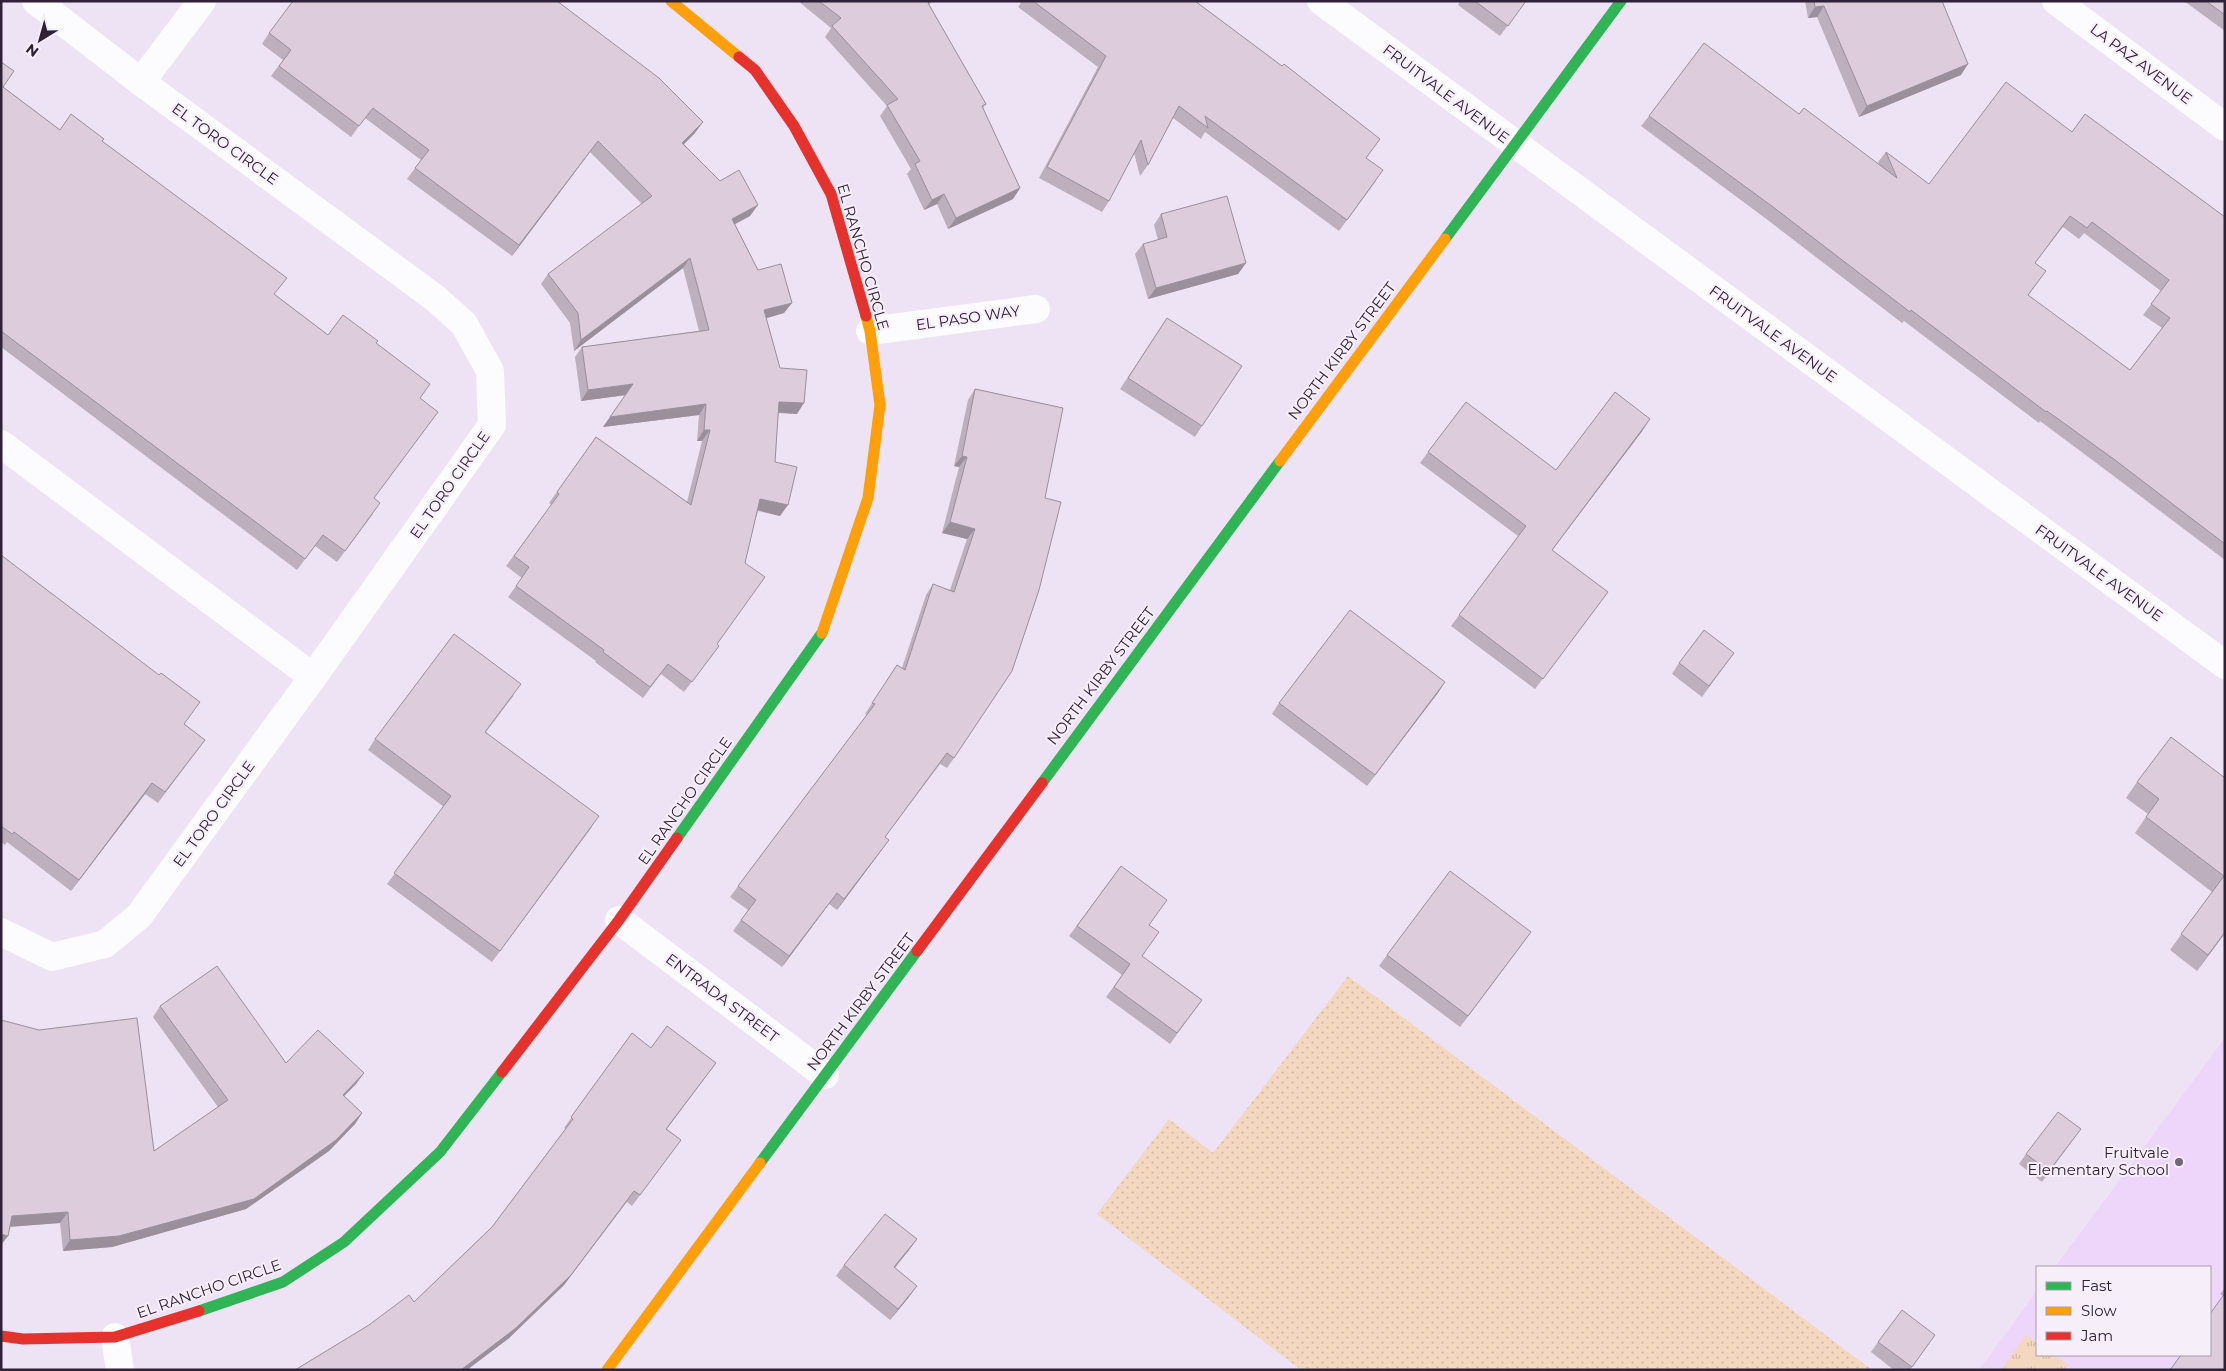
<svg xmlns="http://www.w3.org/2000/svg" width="2226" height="1371" font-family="Montserrat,sans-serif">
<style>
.built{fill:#edd6f9}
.grass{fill:url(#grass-dots)}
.park{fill:url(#park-tufts)}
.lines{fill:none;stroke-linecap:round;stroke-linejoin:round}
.street{stroke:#fcfbfd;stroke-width:28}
.fast{stroke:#30b455;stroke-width:11}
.slow{stroke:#ff9f0a;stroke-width:11}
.jam{stroke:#e5322d;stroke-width:11}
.wall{fill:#bdafbd;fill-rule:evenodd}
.shaded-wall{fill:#9a8f9a}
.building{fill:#dcccdc;stroke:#9a8f9a;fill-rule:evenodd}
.poi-dot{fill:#726578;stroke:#f6effa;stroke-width:2}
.labels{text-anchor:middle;stroke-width:4;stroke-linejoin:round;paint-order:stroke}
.street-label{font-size:15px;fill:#2f2136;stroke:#f6effa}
.poi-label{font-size:15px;fill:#2f2136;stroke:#f6effa;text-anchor:end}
</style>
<defs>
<pattern id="grass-dots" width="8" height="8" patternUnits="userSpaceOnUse" patternTransform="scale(1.25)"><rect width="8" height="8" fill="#f4d7bf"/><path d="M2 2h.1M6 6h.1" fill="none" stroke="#d2b8a5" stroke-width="1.8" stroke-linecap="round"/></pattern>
<pattern id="park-tufts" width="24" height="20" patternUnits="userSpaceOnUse" patternTransform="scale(1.25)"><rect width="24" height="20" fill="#f4d7bf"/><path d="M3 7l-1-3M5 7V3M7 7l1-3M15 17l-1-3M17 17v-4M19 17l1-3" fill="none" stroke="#d2b8a5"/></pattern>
</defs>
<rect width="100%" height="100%" fill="#eee3f4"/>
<polygon class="built" points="2225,1038 2225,1370 1979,1370 2037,1291 2037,1355 2210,1355 2210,1267 2055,1267"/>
<polygon class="grass" points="1348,976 1872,1370 1301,1370 1097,1214 1169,1119 1213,1153"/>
<polygon class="park" points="2026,1335 2037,1343 2037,1355 2054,1355 2068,1364 2064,1370 2001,1370"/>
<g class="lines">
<g class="street">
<polyline points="1321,1 2225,665"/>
<polyline points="2056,1 2225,127"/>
<polyline points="141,82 202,1"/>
<polyline points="870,331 1036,309"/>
<polyline points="1,444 313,677"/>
<polyline points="619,920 825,1075"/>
<polyline points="1,932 52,957 105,944 139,916 313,677 492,425 490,371 464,324 435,298 141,82 36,1"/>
<polyline points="115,1337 120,1370"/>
</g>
<g class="fast">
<polyline points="1445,239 1621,1"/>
<polyline points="1042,783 1280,461"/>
<polyline points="677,838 822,633"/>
<polyline points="760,1163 917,951"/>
<polyline points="199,1311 283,1282 344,1242 440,1152 502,1072"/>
</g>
<g class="slow">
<polyline points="671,1 739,57"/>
<polyline points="1280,461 1445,239"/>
<polyline points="822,633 868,498 880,405 870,331 866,316"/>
<polyline points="607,1370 760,1163"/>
</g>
<g class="jam">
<polyline points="739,57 755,70 794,126 831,194 866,316"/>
<polyline points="917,951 1042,783"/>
<polyline points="502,1072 619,920 677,838"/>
<polyline points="1,1336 23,1339 115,1337 199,1311"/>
</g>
</g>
<g class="wall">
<polygon points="798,1 932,1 929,5 986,104 983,108 1020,188 1013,199 948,229 937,204 924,210 907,174 911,169 880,116 887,106 825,37 831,28"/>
<polygon points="1018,1 1195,1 1367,158 1376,181 1339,231 1205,132 1201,139 1173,118 1148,165 1140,176 1134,153 1109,201 1102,212 1039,178 1098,67 1018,7 1021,3"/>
<polygon points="1460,1 1526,1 1500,36 1458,5"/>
<polygon points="1805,1 1942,1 1961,75 1859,117 1817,17 1808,18"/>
<polygon points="2184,1 2225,1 2225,31"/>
<polygon points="269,33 695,133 684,144 750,216 735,224 758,270 784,313 766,318 780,368 797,414 778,413 775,462 780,516 758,511 717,645 719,646 684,692 661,674 643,698 595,662 596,661 508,597 522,578 506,566 552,505 549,503 596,437 687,502 702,441 697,441 699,415 603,427 626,395 581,401 575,357 582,347 699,331 683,268 574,351 570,323 541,284 548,274 642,204 590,152 512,256 407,179 421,160 365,118 351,137 271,76 283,60 262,44"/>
<polygon points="1,62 3,87 60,130 102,141 275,295 328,335 376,343 420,398 374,498 373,514 337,562 315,546 297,570 1,347"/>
<path d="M1799 114 1879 165 1878 162 1886 152 1929 184 2072 132 2225 217V560L2107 471 2040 421 2039 423 1904 321 1902 323 1765 218 1641 126 1649 116ZM2063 227 2079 239 2084 233 2161 291 2143 315 2162 328 2130 370 2028 296 2038 282 2035 263Z"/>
<polygon points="1161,214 1246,263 1238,274 1148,299 1135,254 1143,244 1158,240 1154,225"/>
<polygon points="1167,318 1202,426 1195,437 1120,389"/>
<polygon points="975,389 1063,408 954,758 947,768 940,764 885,837 881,851 837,910 829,904 782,967 733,931 748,910 730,897 867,715 865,714 897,665 902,668 926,595 933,584 950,590 967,539 942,533 959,467 954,466 968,400"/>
<polygon points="1643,430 1552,550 1600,603 1535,689 1451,626 1518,536 1420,463 1428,452 1556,470"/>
<polygon points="1,555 184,724 205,740 158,803 145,794 71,891 7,842 5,845 1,842"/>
<polygon points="1734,653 1702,697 1672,674 1679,663"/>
<polygon points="1445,682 1367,786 1272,714 1279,703"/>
<polygon points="514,695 486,732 592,827 492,962 387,884 444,807 368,750 375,739"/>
<polygon points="2225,778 2225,933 2197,971 2170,950 2212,892 2135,833 2148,814 2126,798 2137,782"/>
<polygon points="1121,866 1149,925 1142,956 1202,1000 1170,1044 1106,997 1122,975 1069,936"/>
<polygon points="1523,943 1460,1027 1379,966 1387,955"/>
<polygon points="160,1006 286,1063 356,1084 344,1096 362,1113 355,1124 329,1151 246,1209 112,1247 63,1251 60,1223 10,1227 8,1236 1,1245 1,1020 154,1151 218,1107 153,1017"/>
<polygon points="632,1033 651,1048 716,1063 667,1129 681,1140 632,1206 627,1202 564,1285 508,1339 414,1302 492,1227 566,1129 564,1128"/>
<polygon points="2073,1140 2042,1182 2019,1164 2026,1154"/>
<polygon points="917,1239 909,1250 895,1268 909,1297 890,1320 836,1276 844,1265"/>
<polygon points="2225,1288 2225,1370 2223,1296 2220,1294"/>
<polygon points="1935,1335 1910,1370 1894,1370 1871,1352 1878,1342"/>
</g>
<g class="shaded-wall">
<polygon points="1824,6 1817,17 1808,18 1815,7"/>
<polygon points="1968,64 1961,75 1859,117 1867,106"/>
<polygon points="703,122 695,133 674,154 682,143"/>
<polygon points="598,141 590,152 512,256 519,245"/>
<polygon points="1020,188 1013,199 948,229 956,218"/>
<polygon points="944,194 937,204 924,210 932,200"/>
<polygon points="758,205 750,216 724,230 732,219"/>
<polygon points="690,258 683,268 574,351 581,340"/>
<polygon points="1246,263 1238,274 1148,299 1156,288"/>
<polygon points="792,303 784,313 757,321 764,310"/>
<polygon points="633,384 626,395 581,401 588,390"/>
<polygon points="779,402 804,403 797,414 771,412"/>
<polygon points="706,404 699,415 603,427 610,417"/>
<polygon points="1650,419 1643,430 1544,561 1552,550"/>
<polygon points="704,430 710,430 702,441 697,441"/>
<polygon points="962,456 967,457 959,467 954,466"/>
<polygon points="760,499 788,505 780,516 753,509"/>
<polygon points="950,522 975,529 967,539 942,533"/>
<polygon points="1445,682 1438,693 1367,786 1375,775"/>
<polygon points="152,783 145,794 71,891 79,880"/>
<polygon points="889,840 881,851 837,910 844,899"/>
<polygon points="837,893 829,904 782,967 789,956"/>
<polygon points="1531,932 1523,943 1460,1027 1468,1016"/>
<polygon points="2225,932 2225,933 2197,971 2208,955"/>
<polygon points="364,1073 356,1084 335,1105 343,1095"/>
<polygon points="362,1113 355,1124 329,1151 246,1209 112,1247 63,1251 70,1240"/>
<polygon points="634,1191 564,1285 508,1339 467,1370 461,1370"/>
<polygon points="68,1212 60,1223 5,1227 12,1216"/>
<polygon points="1,1234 8,1236 1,1245"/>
<polygon points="917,1239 909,1250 886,1278 894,1267"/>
<polygon points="917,1286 909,1297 890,1320 898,1309"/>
</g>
<g class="building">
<polygon points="293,1 557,1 659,78 703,122 682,143 720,181 739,170 758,205 732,219 758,270 781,264 792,303 764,310 780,368 807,370 804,403 779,402 775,462 797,467 788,505 760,499 745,563 765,577 717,644 719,646 692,682 668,664 650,687 603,652 604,650 516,586 529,567 514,556 559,494 557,492 596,437 691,505 710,430 704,430 706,404 610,417 633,384 588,390 582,347 709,330 690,258 581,340 578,313 548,274 652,196 598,141 519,245 415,168 429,150 373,108 359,126 279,66 291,50 269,33"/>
<polygon points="819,1 930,1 928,3 986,104 982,106 1020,188 956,218 944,194 932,200 915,164 920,161 887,105 898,99 832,26 841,18"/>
<polygon points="1033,1 1195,1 1282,66 1284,64 1380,139 1366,158 1383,170 1347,220 1205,116 1208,128 1179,106 1148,165 1141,140 1109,201 1047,167 1106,56"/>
<polygon points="1475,1 1526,1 1508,26"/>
<polygon points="1814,1 1942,1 1968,64 1867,106 1824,6 1815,7"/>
<polygon points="2206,1 2225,1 2225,15"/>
<path d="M1704 43 1799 114 1804 108 1897 178 1886 152 1929 184 2006 82 2072 132 2085 114 2225 217V544L2115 460 2047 411 2046 412 1911 310 1910 312 1773 207 1649 116ZM2070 216 2087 228 2092 222 2169 280 2151 304 2170 318 2130 370 2028 295 2046 271 2035 263Z"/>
<polygon points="1,62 14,71 3,87 60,130 71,114 104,139 102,141 287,278 274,294 328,335 343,315 378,341 376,343 430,384 420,398 438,412 374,498 380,503 345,551 323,535 305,559 1,331"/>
<polygon points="1227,196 1246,263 1156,288 1143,244 1167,237 1161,214"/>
<polygon points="1167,318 1242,366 1202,426 1128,378"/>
<polygon points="975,389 1063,408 1045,498 1061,502 1039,590 1012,671 954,758 947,753 885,837 889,840 844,899 837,893 789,956 741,920 756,900 738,886 875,704 872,703 897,665 905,670 933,584 954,592 975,529 950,522 967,457 962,456"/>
<polygon points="1615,392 1650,419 1552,550 1608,592 1543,679 1459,615 1526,526 1428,452 1466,402 1556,470"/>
<polygon points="1,555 159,675 161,673 200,702 184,724 205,740 165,792 152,783 79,880 14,832 12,834 1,826"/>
<polygon points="1350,610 1445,682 1375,775 1279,703"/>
<polygon points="1704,630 1734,653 1709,686 1679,663"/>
<polygon points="454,634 521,684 485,732 599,816 500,951 394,873 451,796 375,739"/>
<polygon points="2171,737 2225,778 2225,932 2208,955 2181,934 2224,876 2146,817 2159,799 2137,782"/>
<polygon points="1121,866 1167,900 1149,925 1159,932 1142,956 1202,1000 1177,1033 1114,987 1130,964 1077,926"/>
<polygon points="1450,871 1531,932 1468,1016 1387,955"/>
<polygon points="217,966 286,1063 318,1030 364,1073 343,1095 362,1113 336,1140 254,1199 119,1236 70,1240 68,1212 12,1216 8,1236 1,1234 1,1020 39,1030 137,1018 154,1151 228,1100 160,1006"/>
<polygon points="667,1026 716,1063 666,1129 681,1140 640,1195 634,1191 571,1275 516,1328 461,1370 295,1370 369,1325 409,1295 414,1302 492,1227 573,1119 571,1117 632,1033 651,1048"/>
<polygon points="2058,1112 2081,1129 2049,1171 2026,1154"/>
<polygon points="885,1214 917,1239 894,1267 917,1286 898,1309 844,1265"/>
<polygon points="2225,1293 2225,1370 2170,1370 2181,1355 2210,1355 2210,1314"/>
<polygon points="1902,1310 1935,1335 1912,1367 1878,1342"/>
</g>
<circle class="poi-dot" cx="2179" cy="1162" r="5"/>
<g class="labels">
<g class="street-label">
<text transform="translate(2141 64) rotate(37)" y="5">LA PAZ AVENUE</text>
<text transform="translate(1446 94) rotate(37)" y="5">FRUITVALE AVENUE</text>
<text transform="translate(225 144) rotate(36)" y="5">EL TORO CIRCLE</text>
<text transform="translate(863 257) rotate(74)" y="5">EL RANCHO CIRCLE</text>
<text transform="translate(968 318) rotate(-8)" y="5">EL PASO WAY</text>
<text transform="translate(1773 334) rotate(36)" y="5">FRUITVALE AVENUE</text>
<text transform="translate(1342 351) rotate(-53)" y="5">NORTH KIRBY STREET</text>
<text transform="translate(450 485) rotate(-55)" y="5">EL TORO CIRCLE</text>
<text transform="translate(2099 573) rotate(36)" y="5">FRUITVALE AVENUE</text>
<text transform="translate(1101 676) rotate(-53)" y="5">NORTH KIRBY STREET</text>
<text transform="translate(685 801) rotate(-55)" y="5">EL RANCHO CIRCLE</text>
<text transform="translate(214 814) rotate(-54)" y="5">EL TORO CIRCLE</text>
<text transform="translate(722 998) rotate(37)" y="5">ENTRADA STREET</text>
<text transform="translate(861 1002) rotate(-53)" y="5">NORTH KIRBY STREET</text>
<text transform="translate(209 1289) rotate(-19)" y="5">EL RANCHO CIRCLE</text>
</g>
<g class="poi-label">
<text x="2169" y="1158">Fruitvale<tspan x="2169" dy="17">Elementary School</tspan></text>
</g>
</g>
<rect width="2226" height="1371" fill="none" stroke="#2f2136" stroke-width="5"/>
<rect x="2036" y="1266" width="175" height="90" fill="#f6effa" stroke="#a69dac"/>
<rect x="2046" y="1282" width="25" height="8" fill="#30b455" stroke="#a69dac"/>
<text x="2081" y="1291" font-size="15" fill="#2f2136">Fast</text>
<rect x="2046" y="1307" width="25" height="8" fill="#ff9f0a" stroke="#a69dac"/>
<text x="2081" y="1316" font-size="15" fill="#2f2136">Slow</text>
<rect x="2046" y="1332" width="25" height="8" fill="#e5322d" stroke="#a69dac"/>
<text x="2081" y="1341" font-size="15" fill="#2f2136">Jam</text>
<g transform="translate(40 40) rotate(217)" stroke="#f6effa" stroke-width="4" paint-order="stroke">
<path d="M0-4L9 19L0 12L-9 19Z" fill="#2f2136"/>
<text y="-8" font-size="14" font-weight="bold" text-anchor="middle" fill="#2f2136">N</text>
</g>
</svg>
